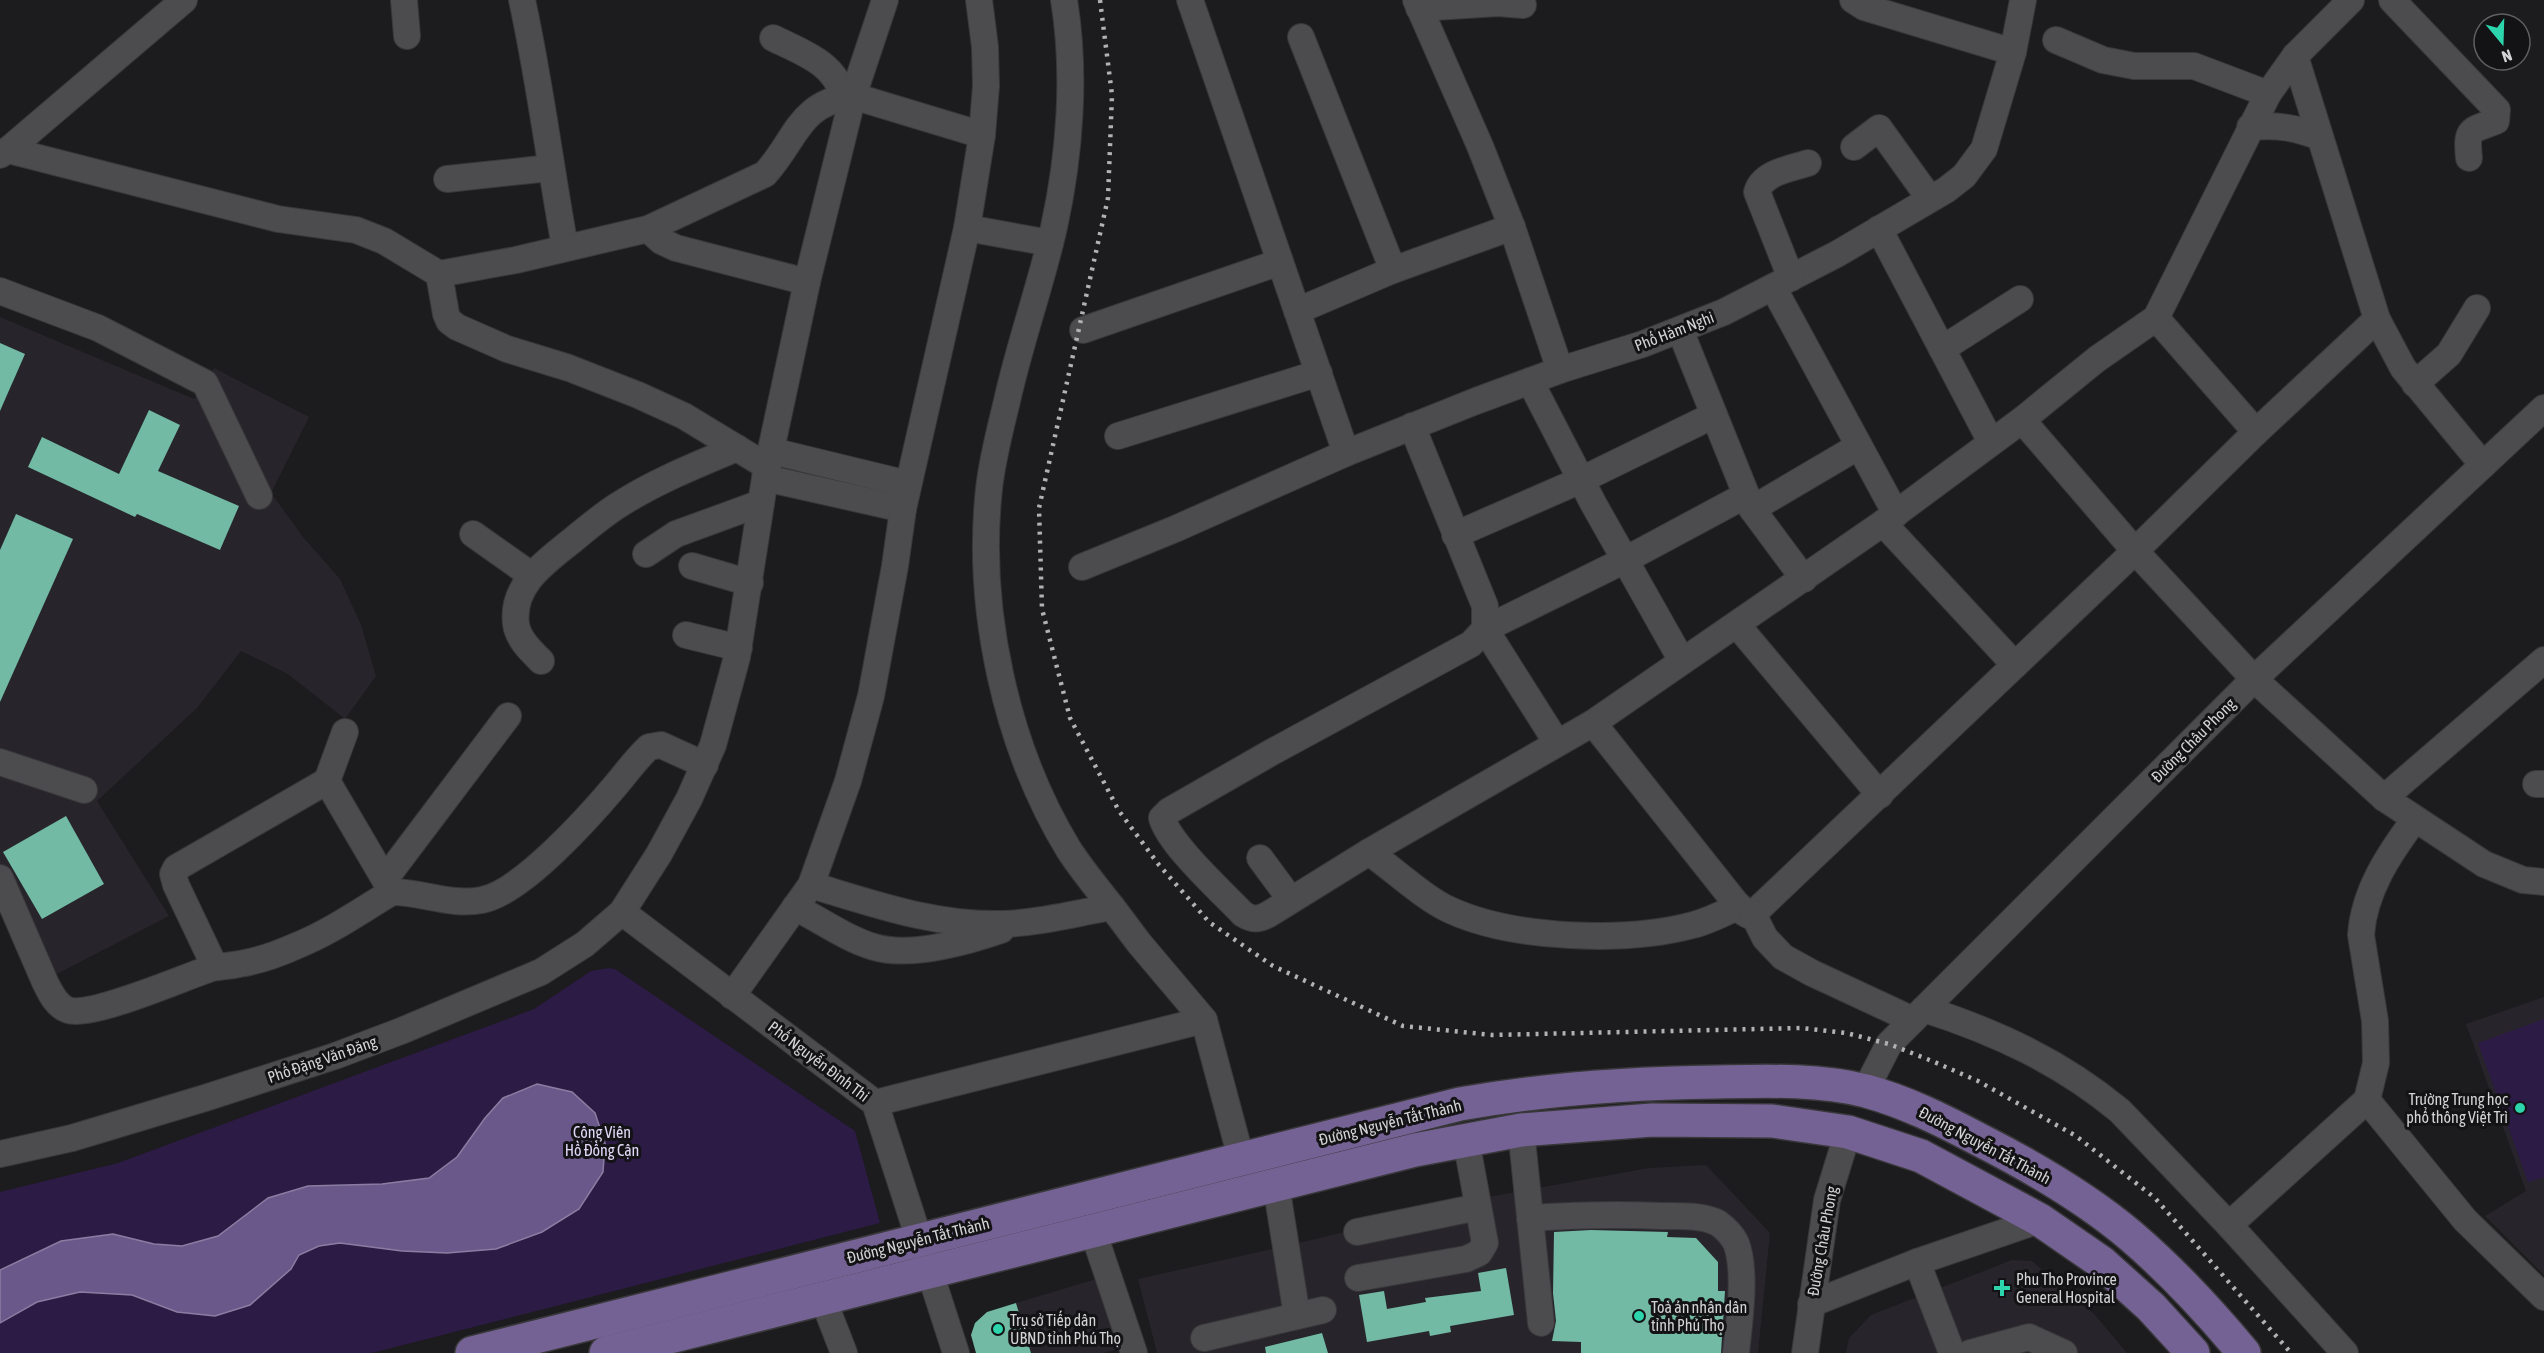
<svg xmlns="http://www.w3.org/2000/svg" width="2544" height="1353" font-family="'Asap Condensed',sans-serif">
<style>
.built{fill:#27252b}
.green{fill:#2c1b44}
.water{fill:#6b588b;stroke:#8a7da1;stroke-width:1.5}
.building{fill:#72baa3}
.lines{fill:none;stroke-linecap:round;stroke-linejoin:round}
.minor-casing{stroke:#383739;stroke-width:28}
.major-casing{stroke:#383739;stroke-width:36}
.minor{stroke:#4c4b4d;stroke-width:26}
.major{stroke:#756294;stroke-width:33}
.rail{stroke:#b2b1b3;stroke-width:4.5;stroke-dasharray:3 6;stroke-linecap:butt}
.poi-dot{fill:#2cd5ab;stroke:#131214;stroke-width:2}
.labels{text-anchor:middle;stroke-width:6;stroke-linejoin:round;paint-order:stroke}
.street-label{font-size:16px;fill:#d4d3d5;stroke:#131214}
.poi-label{font-size:16px;fill:#d4d3d5;stroke:#131214;text-anchor:start}
.park-label{font-size:16px;fill:#e2d8f7;stroke:#131214}
</style>
<rect width="100%" height="100%" fill="#1c1b1d"/>
<g class="built">
<polygon points="0,317 194,399 214,368 309,417 271,493 303,537 340,579 361,625 376,676 345,719 288,674 241,651 197,708 97,801 169,916 51,977 0,865"/>
<polygon points="2544,997 2544,1275 2485,1216 2526,1191 2466,1024"/>
<polygon points="1706,1165 1770,1233 1758,1353 1157,1353 1138,1279 1316,1239 1477,1199 1649,1168"/>
<polygon points="2012,1260 2032,1261 2095,1315 2127,1353 1846,1353 1849,1338 1871,1315"/>
<polygon points="1103,1277 1124,1347 1104,1353 1031,1353 1016,1303"/>
</g>
<g class="green">
<polygon points="609,968 615,969 855,1131 880,1223 372,1353 0,1353 0,1192 118,1163 534,1009 591,971"/>
<polygon points="2544,1019 2544,1177 2528,1182 2478,1043"/>
</g>
<polygon class="water" points="537,1084 572,1092 595,1113 605,1143 603,1172 579,1209 542,1232 496,1249 447,1253 402,1251 340,1243 319,1246 299,1255 291,1269 250,1305 215,1316 177,1312 132,1295 80,1292 37,1302 0,1323 0,1270 61,1241 113,1234 154,1244 182,1246 218,1236 268,1198 308,1186 382,1184 429,1178 457,1157 485,1118 503,1098"/>
<g class="building">
<polygon points="0,343 25,354 0,411"/>
<polygon points="149,410 180,425 158,471 239,506 220,550 137,514 135,517 28,467 42,437 119,474"/>
<polygon points="16,514 73,539 0,702 0,550"/>
<polygon points="66,816 104,884 42,919 3,852"/>
<polygon points="1591,1230 1668,1232 1667,1237 1696,1238 1718,1262 1718,1291 1725,1291 1721,1353 1581,1353 1581,1342 1552,1341 1556,1321 1553,1293 1554,1232"/>
<polygon points="1506,1268 1514,1315 1450,1326 1451,1332 1430,1336 1429,1331 1367,1342 1359,1295 1384,1291 1387,1309 1426,1302 1425,1298 1481,1291 1478,1273"/>
<polygon points="1016,1303 1031,1353 976,1353 971,1335 975,1323 987,1312"/>
<polygon points="1322,1333 1328,1353 1266,1353 1265,1347"/>
</g>
<g class="lines">
<defs>
<g id="minor">
<polyline points="404,0 407,36"/>
<path d="M522 0C540 82 550 165 565 247"/>
<path d="M1064 0C1076 73 1070 154 1054 227 1041 285 1020 342 1007 401 1000 430 992 460 989 489 976 609 1006 747 1069 850 1082 870 1097 888 1112 907"/>
<polyline points="1190,0 1346,453 1476,401 1560,370 1643,344 1724,312 1837,254 1946,190 1964,176 1984,149 2013,52 2023,0"/>
<polyline points="1416,0 1480,146 1512,227 1560,370"/>
<polyline points="1853,0 1864,7 2013,52"/>
<path d="M2392 0 2497 110 2496 121C2470 131 2466 128 2469 158"/>
<polyline points="1419,8 1498,3 1523,5"/>
<polyline points="1301,37 1393,270"/>
<path d="M773 38C801 52 836 63 843 97"/>
<polyline points="2056,40 2103,60 2134,66 2194,66 2268,94"/>
<polyline points="2295,56 2377,319 2403,368 2483,465"/>
<path d="M2250 127C2278 125 2294 127 2320 137"/>
<polyline points="1854,147 1879,128 1930,199"/>
<path d="M8 150 278 219 356 230 384 241 439 274 516 260 648 229 765 174C797 139 798 103 853 96L982 135"/>
<polyline points="0,155 8,150 184,0"/>
<polyline points="447,179 550,168"/>
<polyline points="967,228 1050,243"/>
<polyline points="648,229 661,241 676,248 807,282"/>
<polyline points="1879,229 1991,442"/>
<polyline points="439,274 446,314 449,321 457,327 507,349 569,368 638,395 684,416 768,467"/>
<path d="M1791 278 1757 192C1763 172 1790 169 1808 163"/>
<polyline points="1773,287 1896,514"/>
<polyline points="0,291 98,328 205,383 259,496"/>
<polyline points="1297,311 1393,270 1512,227"/>
<polyline points="2156,318 2256,432"/>
<polyline points="1083,330 1280,262"/>
<polyline points="1680,330 1752,509"/>
<polyline points="1942,349 2020,299"/>
<polyline points="1530,381 1593,503 1682,661"/>
<polyline points="2415,384 2449,354 2477,308"/>
<polyline points="2022,420 2135,551 2254,679 2384,798 2484,864 2523,880 2544,882"/>
<path d="M1412 426 1485 606V629L1471 644 1272 752 1169 811 1162 818C1169 844 1222 892 1243 914 1253 920 1258 920 1269 914L1369 852 1593 723 1883 523 2022 420 2097 359 2156 318 2268 94 2295 56 2351 0"/>
<polyline points="1118,436 1319,373"/>
<polyline points="772,451 908,484"/>
<polyline points="765,478 903,509"/>
<polyline points="1883,523 2015,665"/>
<polyline points="473,534 531,575"/>
<polyline points="1455,535 1581,480 1714,415"/>
<polyline points="646,554 676,534 761,503"/>
<polyline points="692,566 750,583"/>
<polyline points="1082,567 1175,529 1346,453"/>
<polyline points="1804,579 1752,509 1859,446"/>
<polyline points="1737,625 1880,795"/>
<polyline points="686,635 739,648"/>
<path d="M541 661C531 651 518 639 516 624 511 586 544 563 569 543 585 530 600 517 617 506 654 482 696 465 737 448"/>
<polyline points="1593,723 1743,912 1748,915 1753,914 2135,551 2256,432 2377,319"/>
<polyline points="1557,743 1485,629 1625,560 1746,495"/>
<polyline points="0,762 84,790"/>
<polyline points="327,781 345,732"/>
<polyline points="2536,784 2544,784"/>
<polyline points="2384,798 2544,660"/>
<path d="M1369 852C1393 869 1425 899 1450 910 1513 939 1626 943 1693 925 1709 921 1724 913 1739 906"/>
<polyline points="1260,858 1291,900"/>
<path d="M0 878 45 982C50 992 56 1006 68 1010 92 1018 184 977 212 968 221 966 230 966 239 964 259 961 278 954 296 946 331 932 360 911 392 892L327 781 176 868 173 874 176 885 215 967"/>
<polyline points="385,879 508,716"/>
<path d="M811 885C874 904 936 926 1003 924 1039 923 1076 913 1112 907L1139 943 1204 1020 1241 1158"/>
<path d="M392 892C422 892 451 906 482 900 522 892 589 817 616 785 627 772 636 759 649 747L661 745 705 765"/>
<path d="M795 907C820 920 847 939 874 947 911 958 966 942 1001 930"/>
<polyline points="622,912 875,1103 956,1353"/>
<polyline points="1753,914 1765,938 1783,957 1812,973 1913,1020"/>
<polyline points="732,996 811,885 848,781 871,696 895,566 903,509 967,228 982,135 986,86 985,47 979,0"/>
<path d="M1924 1009C1996 1032 2061 1062 2120 1111L2229 1225 2345 1353"/>
<polyline points="1865,1091 1889,1044 2254,679 2544,408"/>
<polyline points="2367,1100 2465,1220 2544,1297"/>
<polyline points="875,1103 1204,1020"/>
<polyline points="1521,1130 1541,1323"/>
<polyline points="0,1154 72,1138 205,1098 335,1056 401,1031 541,972 585,944 622,912 659,854 689,799 713,745 737,657 765,478 807,282 853,96 885,0"/>
<polyline points="1276,1185 1297,1316"/>
<path d="M1530 1218C1575 1215 1619 1214 1663 1216 1680 1216 1702 1215 1718 1223 1725 1228 1732 1235 1736 1243 1747 1271 1739 1324 1736 1353"/>
<path d="M2229 1225 2367 1100 2376 1063 2375 1021 2361 935C2364 891 2389 854 2415 819"/>
<polyline points="1093,1231 1134,1353"/>
<polyline points="1357,1232 1478,1207"/>
<polyline points="1917,1262 1952,1353"/>
<polyline points="1358,1278 1466,1259 1479,1253 1485,1243 1466,1140"/>
<polyline points="823,1299 844,1353"/>
<polyline points="1811,1304 1917,1262 2040,1220"/>
<polyline points="1204,1338 1323,1310"/>
<polyline points="1805,1353 1827,1200 1848,1132"/>
<polyline points="1970,1353 2029,1337 2064,1353"/>
</g>
<g id="major">
<path d="M472 1353 1460 1104C1545 1089 1630 1083 1717 1082 1766 1081 1818 1079 1866 1091 1906 1102 1942 1120 1978 1139 2031 1166 2085 1197 2131 1236 2172 1271 2209 1311 2244 1353"/>
<polyline points="606,1353 1415,1150 1521,1130 1652,1120 1772,1121 1848,1132 1921,1156 2040,1220 2101,1262 2151,1307 2193,1353"/>
</g>
</defs>
<use href="#minor" class="minor-casing"/>
<use href="#major" class="major-casing"/>
<use href="#minor" class="minor"/>
<use href="#major" class="major"/>
<polyline class="rail" points="1100,0 1112,95 1108,198 1039,508 1042,609 1070,718 1119,811 1159,865 1209,922 1273,966 1403,1026 1492,1035 1802,1028 1846,1033 1889,1044 1932,1061 1978,1081 2076,1136 2155,1198 2291,1353"/>
</g>
<g class="poi-dot">
<circle cx="2520" cy="1108" r="6"/>
<path d="M1999 1279h6v6h6v6h-6v6h-6v-6h-6v-6h6z"/>
<circle cx="1639" cy="1316" r="6"/>
<circle cx="998" cy="1329" r="6"/>
</g>
<g class="labels">
<g class="street-label">
<text transform="translate(1674 331) rotate(-21)" y="6">Phố Hàm Nghi</text>
<text transform="translate(2193 740) rotate(-45)" y="6">Đường Châu Phong</text>
<text transform="translate(322 1059) rotate(-19)" y="6">Phố Đặng Văn Đăng</text>
<text transform="translate(819 1061) rotate(37)" y="6">Phố Nguyễn Đình Thi</text>
<text transform="translate(1390 1122) rotate(-14)" y="6">Đường Nguyễn Tất Thành</text>
<text transform="translate(1985 1145) rotate(28)" y="6">Đường Nguyễn Tất Thành</text>
<text transform="translate(918 1240) rotate(-14)" y="6">Đường Nguyễn Tất Thành</text>
<text transform="translate(1822 1241) rotate(-80)" y="6">Đường Châu Phong</text>
</g>
<g class="poi-label">
<text x="2508" y="1105" text-anchor="end">Trường Trung học<tspan x="2508" dy="18">phổ thông Việt Trì</tspan></text>
<text x="2016" y="1285">Phu Tho Province<tspan x="2016" dy="18">General Hospital</tspan></text>
<text x="1651" y="1313">Toà án nhân dân<tspan x="1651" dy="18">tỉnh Phú Thọ</tspan></text>
<text x="1010" y="1326">Trụ sở Tiếp dân<tspan x="1010" dy="18">UBND tỉnh Phú Thọ</tspan></text>
</g>
<g class="park-label">
<text x="602" y="1138">Công Viên<tspan x="602" dy="18">Hồ Đồng Cận</tspan></text>
</g>
</g>
<g transform="translate(2502 42) rotate(161)"><circle r="28" fill="#131214" stroke="#605f61" stroke-width="1.5"/>
<path d="M0-4.5L10 22L0 15L-10 22Z" fill="#2cd5ab"/>
<text y="-9" font-size="16" font-weight="bold" text-anchor="middle" fill="#d4d3d5">N</text>
</g>
</svg>
